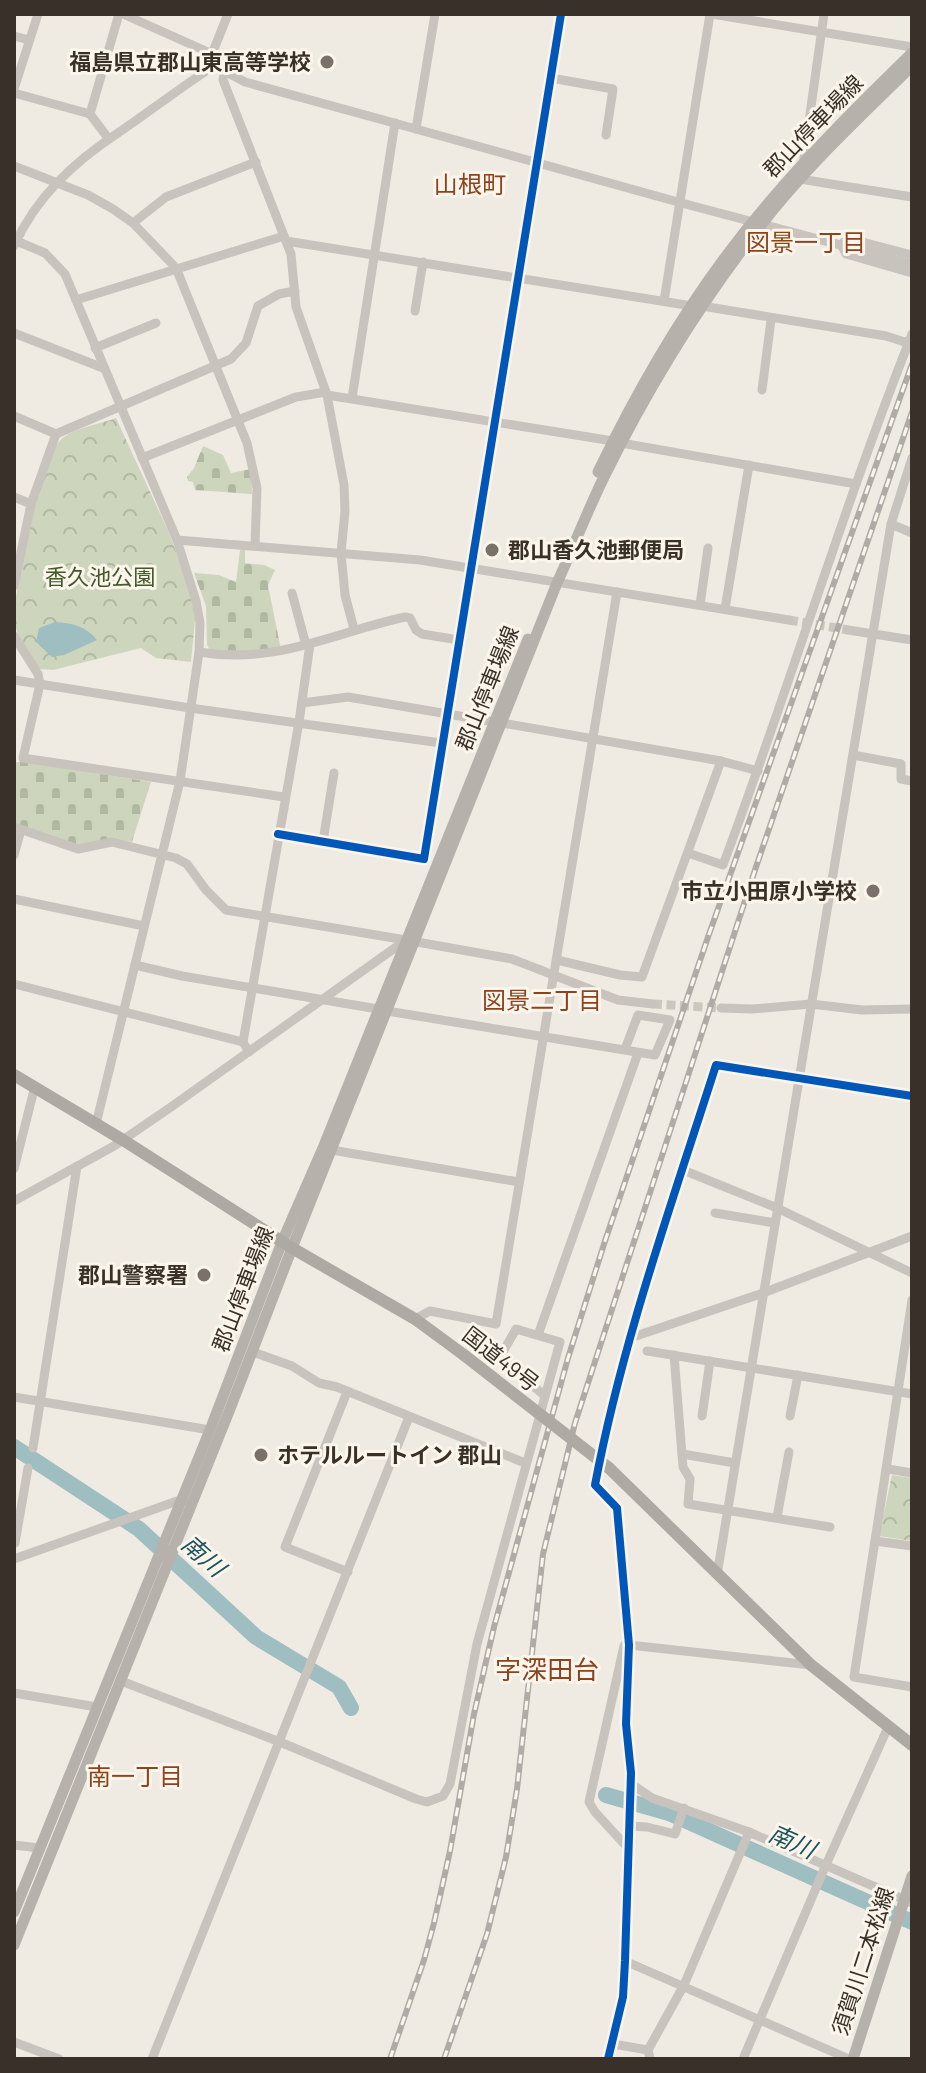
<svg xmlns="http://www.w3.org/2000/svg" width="926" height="2073" font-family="Barlow,'Noto Sans JP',sans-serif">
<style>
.forest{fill:url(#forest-crowns)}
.cemetery{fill:url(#cemetery-stones)}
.water{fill:#9ebec1}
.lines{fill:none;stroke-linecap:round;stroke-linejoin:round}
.river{stroke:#9ebec1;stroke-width:16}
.minor-tunnel{stroke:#cbc6be;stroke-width:9;stroke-dasharray:9 4.5;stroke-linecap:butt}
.minor{stroke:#c8c3bc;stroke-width:9}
.major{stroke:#b7b1ab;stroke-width:11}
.highway{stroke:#aea9a2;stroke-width:12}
.rail-casing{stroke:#b0aba6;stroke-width:6}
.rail{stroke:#fbf5eb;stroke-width:3;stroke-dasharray:9;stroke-linecap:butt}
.highway-bridge{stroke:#aea9a2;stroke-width:12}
.cycleway-casing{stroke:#fbf5eb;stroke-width:13}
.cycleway{stroke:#0057b8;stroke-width:8}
.poi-dot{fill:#79716a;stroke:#fbf5eb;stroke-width:3}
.labels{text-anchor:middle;stroke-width:6;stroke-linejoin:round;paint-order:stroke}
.poi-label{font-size:22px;font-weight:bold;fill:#393029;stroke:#fbf5eb;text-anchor:end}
.street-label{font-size:22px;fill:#393029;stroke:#fbf5eb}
.park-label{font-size:22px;fill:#43592b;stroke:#fbf5eb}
.neighbourhood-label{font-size:24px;fill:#8c441e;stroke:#fbf5eb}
.water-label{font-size:24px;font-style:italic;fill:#1c525d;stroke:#fbf5eb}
.quarter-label{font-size:26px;fill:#8c441e;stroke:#fbf5eb}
</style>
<defs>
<pattern id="forest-crowns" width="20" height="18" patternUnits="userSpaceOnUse" patternTransform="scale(2)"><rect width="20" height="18" fill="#cdd6bc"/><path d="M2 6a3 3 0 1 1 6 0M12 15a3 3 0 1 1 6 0" fill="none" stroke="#b1b8a2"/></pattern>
<pattern id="cemetery-stones" width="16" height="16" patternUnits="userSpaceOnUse" patternTransform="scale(2)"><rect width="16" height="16" fill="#cdd6bc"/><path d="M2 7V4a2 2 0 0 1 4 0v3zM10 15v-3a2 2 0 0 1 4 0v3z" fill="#b1b8a2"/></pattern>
</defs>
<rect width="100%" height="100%" fill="#efebe3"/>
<g class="forest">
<path d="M116 418 170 535 191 594 195 620 191 662 156 658 141 648 53 670 40 669C24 647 14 637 14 609 20 576 38 454 64 437 78 427 100 424 116 418Z"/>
<polygon points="892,1475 912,1478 912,1541 879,1536"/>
</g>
<g class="cemetery">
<polygon points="203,446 223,455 231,473 251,469 252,494 195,490 193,482 188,481 187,477 194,468"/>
<polygon points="240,550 245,550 245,563 264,565 275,570 268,585 281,650 262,652 210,650 207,645 206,606 194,573 219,575 236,582"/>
<polygon points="22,761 151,782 132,842 115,839 79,845 14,824 14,763"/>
</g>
<path class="water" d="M55 622C72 623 86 626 97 640L64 655 52 657 36 642 39 628Z"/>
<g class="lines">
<g class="river">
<polyline points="14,1447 139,1529 256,1637 339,1687 351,1708"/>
<polyline points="606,1795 669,1813 912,1922"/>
</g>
<g class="minor-tunnel">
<polyline points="789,620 848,630"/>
<polyline points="653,1004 721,1008"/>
</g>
<g class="minor">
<polyline points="123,14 208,52 228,73 245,82 416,129"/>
<polyline points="435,14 416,129 678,202 912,264"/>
<polyline points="712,14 912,47"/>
<polyline points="14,36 29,40"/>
<polyline points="212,54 228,14"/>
<polyline points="224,68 223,80 291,254 296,307 327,395 344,485 345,511 341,553 345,595 354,629"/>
<polyline points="551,78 613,89 606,135"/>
<polyline points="14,89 38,14"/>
<polyline points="14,93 90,114 108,138"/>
<polyline points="90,114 119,14"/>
<polyline points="803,164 824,14"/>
<polyline points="14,166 88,195 113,209 133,223 176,268 247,443 257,488 255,545"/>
<polyline points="800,179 912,197"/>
<polyline points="133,223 166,197 256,162"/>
<polyline points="14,240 45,253 65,274 177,540 196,601 200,623 199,652 180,781 96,1124"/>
<polyline points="286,241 692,306"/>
<path d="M14 246C36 197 74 162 118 133 152 110 185 84 220 62"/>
<polyline points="912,255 851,239 845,240 842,246 846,254 912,273"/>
<polyline points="76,300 284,236"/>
<polyline points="664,301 710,14"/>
<polyline points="702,306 886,336 908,343"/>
<polyline points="415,311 423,262"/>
<polyline points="14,333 103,368"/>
<polyline points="95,348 156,323"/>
<polyline points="762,390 771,320"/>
<polyline points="327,395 613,441"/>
<polyline points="352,398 395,123"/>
<polyline points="14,416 56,434 231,359 246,343 258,306 279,294 295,291"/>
<polyline points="621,443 856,484"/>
<polyline points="142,458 296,397 326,392"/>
<polyline points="14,497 31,504"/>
<polyline points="891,524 912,533"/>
<polyline points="177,540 420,560 789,620"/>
<polyline points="14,586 31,504 56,434"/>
<polyline points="292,593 306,645"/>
<polyline points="700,605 708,548"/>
<polyline points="725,609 749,465"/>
<polyline points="848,630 912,640"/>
<polyline points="14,636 38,674 40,684 23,758 284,797"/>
<path d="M199 652C276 665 332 633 405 617L410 618 416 630 422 634 459 640"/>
<polyline points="14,680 190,708 441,743"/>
<polyline points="302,703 348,697 495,722"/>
<polyline points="502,723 721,761 758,771"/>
<polyline points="853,755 901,764 901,779 912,781"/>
<polyline points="14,827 78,849 112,842 176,858 187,864 206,890 226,910 406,940"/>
<polyline points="278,834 424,859 561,14"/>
<polyline points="323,841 334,773"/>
<path d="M688 853 723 865C789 689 843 508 912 334"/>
<polyline points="14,855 21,830"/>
<polyline points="14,899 144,926"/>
<polyline points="557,960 620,975 642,977 721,761"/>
<polyline points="135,965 182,976 378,1009"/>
<polyline points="14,984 243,1042"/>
<polyline points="721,1008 752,1009 811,1004 862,1010 912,1009"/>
<polyline points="387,1011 655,1055 670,1020 638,1015 625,1049"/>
<polyline points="249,1052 243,1042 299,722 310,644"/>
<polyline points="326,1149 519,1182"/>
<polyline points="14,1169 35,1086"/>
<polyline points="683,1170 777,1208 912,1273"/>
<polyline points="14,1201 114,1146 171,1107 406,940 512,959 618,1000 653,1004"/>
<polyline points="715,1213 775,1223"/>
<polyline points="912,1300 854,1677 912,1687"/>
<polyline points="415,1319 430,1311 496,1324 617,592"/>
<polyline points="538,1335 638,1053"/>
<polyline points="630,1338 763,1293 912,1236"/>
<polyline points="647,1351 912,1394"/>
<polyline points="253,1352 292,1366 319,1383 337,1387 525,1463"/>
<polyline points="674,1355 683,1467 690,1479 688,1504 830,1527"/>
<polyline points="347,1392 285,1547 348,1572"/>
<polyline points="14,1397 210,1430"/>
<polyline points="702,1416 710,1361"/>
<polyline points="790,1416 798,1375"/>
<polyline points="33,1448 77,1166"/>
<polyline points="682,1454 735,1463"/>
<polyline points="888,1469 912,1473"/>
<polyline points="777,1517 789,1452"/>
<polyline points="875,1541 912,1546"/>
<polyline points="15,1543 28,1468"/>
<polyline points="14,1559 180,1500 184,1501"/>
<polyline points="717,1575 891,524 912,458"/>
<polyline points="629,1645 811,1665"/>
<polyline points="121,1681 280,1742 416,1799 427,1802 443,1796 450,1784 477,1644 560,1342 516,1329 500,1357 545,1396"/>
<polyline points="14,1693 97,1707"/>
<polyline points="630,1783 652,1798 749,1832 912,1903"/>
<polyline points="628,1826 647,1827 675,1834 684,1808"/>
<polyline points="14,1845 39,1848"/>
<polyline points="627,1847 595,1812 589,1802 624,1646 629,1640"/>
<polyline points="625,1961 849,2059"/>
<polyline points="14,2042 59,2059"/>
<polyline points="613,2044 648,2050 650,2059"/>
<polyline points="648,2050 684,1985 749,1832"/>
<polyline points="152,2059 409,1417"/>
<path d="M608 2059 623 1997 625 1961 631 1773 626 1724 629 1645 617 1508 595 1485C622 1342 672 1203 716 1065L912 1096"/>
<polyline points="743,2059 825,1867 889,1725"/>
</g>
<g class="major">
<path d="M598 472C644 376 701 280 772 199 816 147 864 100 912 53"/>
<polyline points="14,1912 210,1430 282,1242 323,1148 528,639"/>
<path d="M14 1945 230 1409 292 1248 557 583C573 548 587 512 604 477 648 388 700 303 761 225 806 167 860 117 912 66"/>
<polyline points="853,2059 912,1876"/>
</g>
<g class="highway">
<polyline points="14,1075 123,1140 292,1248 415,1319 464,1355"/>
<polyline points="609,1468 811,1665 912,1745"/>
</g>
<defs>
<g id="rail">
<polyline points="390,2059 424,1960 434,1923 450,1851 474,1714 494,1627 568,1358 605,1241 708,937 912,364"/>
<polyline points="444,2059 487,1934 506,1857 517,1789 543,1554 575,1423 756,867 912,412"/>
</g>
</defs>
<use href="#rail" class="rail-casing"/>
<use href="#rail" class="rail"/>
<polyline class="highway-bridge" points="464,1355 609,1468"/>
<defs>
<g id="cycleway">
<polyline points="278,834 424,859 561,14"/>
<path d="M608 2059 623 1997 625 1961 631 1773 626 1724 629 1645 617 1508 595 1485C622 1342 672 1203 716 1065L912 1096"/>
</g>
</defs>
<use href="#cycleway" class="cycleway-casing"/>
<use href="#cycleway" class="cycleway"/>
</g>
<g class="poi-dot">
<circle cx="327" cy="62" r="8"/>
<circle cx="492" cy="550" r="8"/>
<circle cx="873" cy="891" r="8"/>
<circle cx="204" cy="1275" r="8"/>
<circle cx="261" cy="1455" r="8"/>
</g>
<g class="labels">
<g class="poi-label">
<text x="311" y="70">福島県立郡山東高等学校</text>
<text x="508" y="558" text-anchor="start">郡山香久池郵便局</text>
<text x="857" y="899">市立小田原小学校</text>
<text x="188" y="1283">郡山警察署</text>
<text x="277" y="1463" text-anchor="start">ホテルルートイン 郡山</text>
</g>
<g class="street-label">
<text transform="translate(813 126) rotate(-46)" y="8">郡山停車場線</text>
<text transform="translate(487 688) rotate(-68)" y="8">郡山停車場線</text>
<text transform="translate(243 1289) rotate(-69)" y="8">郡山停車場線</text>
<text transform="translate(501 1359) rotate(38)" y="8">国道49号</text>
<text transform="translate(863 1961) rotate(-72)" y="8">須賀川二本松線</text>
</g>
<g class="park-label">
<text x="100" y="585">香久池公園</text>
</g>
<g class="neighbourhood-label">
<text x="470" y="193">山根町</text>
<text x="806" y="251">図景一丁目</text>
<text x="542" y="1009">図景二丁目</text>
<text x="135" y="1785">南一丁目</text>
</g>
<g class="water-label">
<text transform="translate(203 1556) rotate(42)" y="8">南川</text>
<text transform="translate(792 1842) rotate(24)" y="8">南川</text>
</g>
<g class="quarter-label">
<text x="547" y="1679">字深田台</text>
</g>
</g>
<rect width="926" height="2073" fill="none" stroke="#393029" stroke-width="32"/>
</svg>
